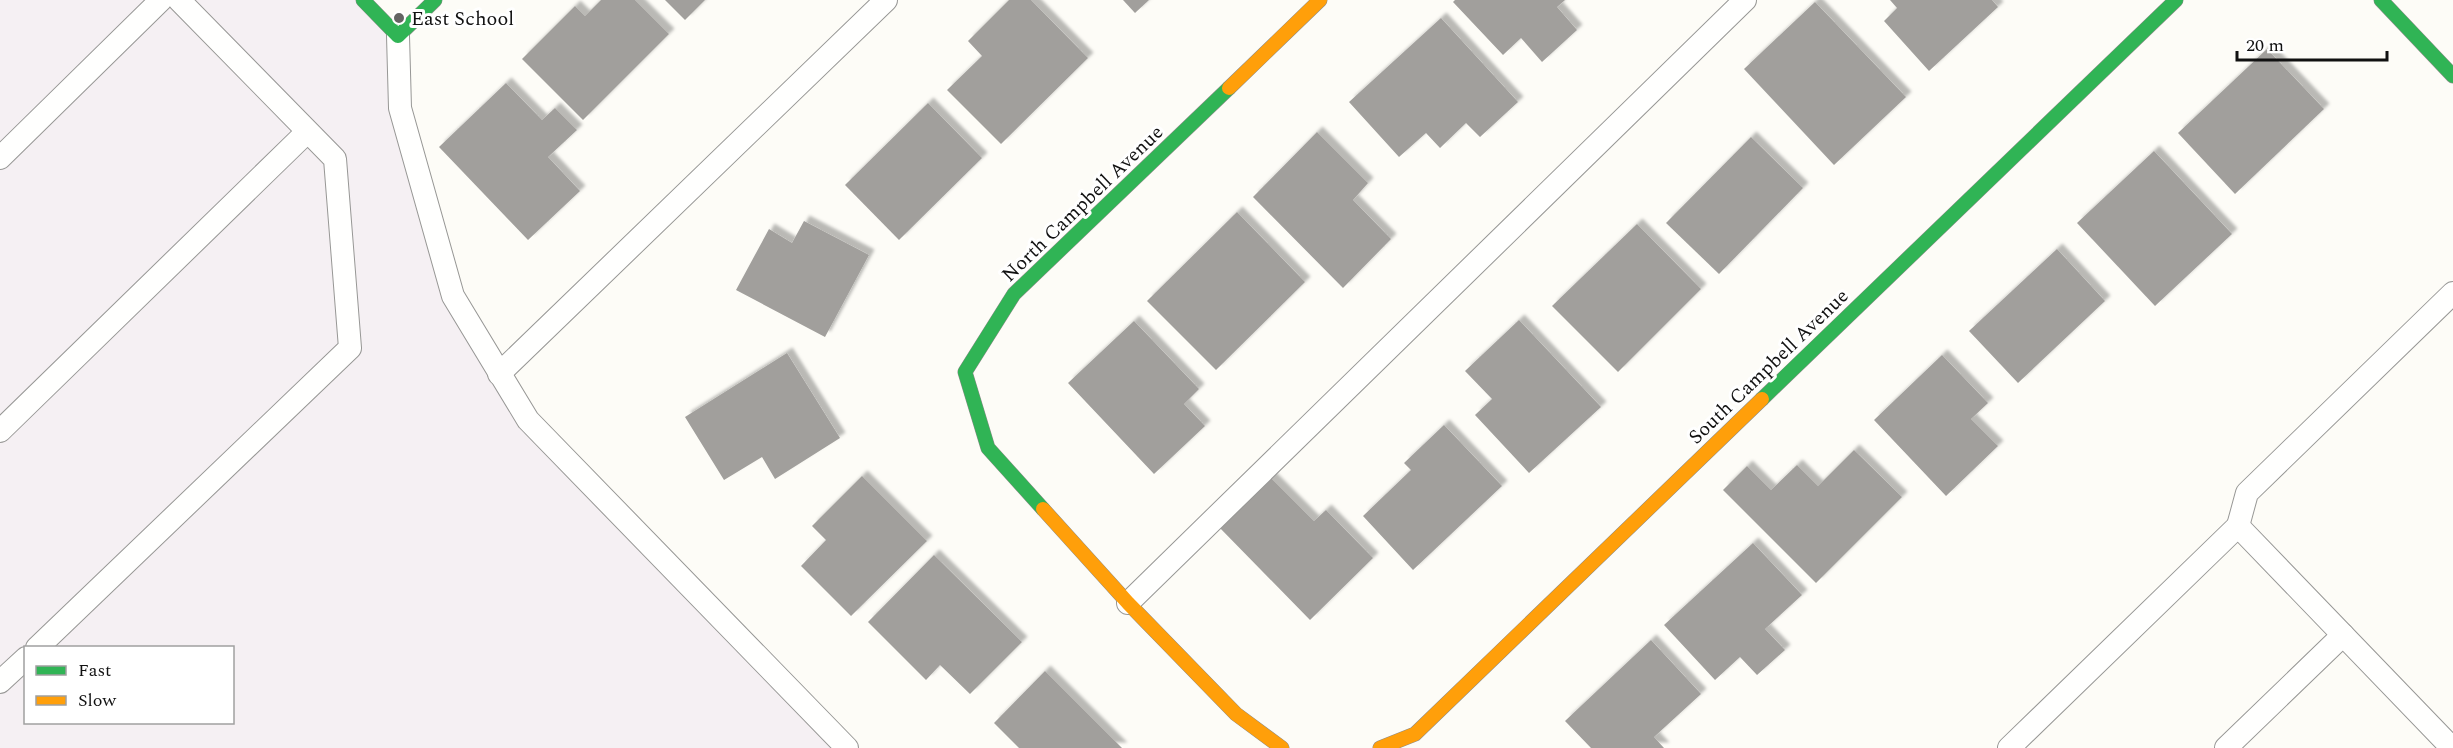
<svg xmlns="http://www.w3.org/2000/svg" width="2453" height="748" font-family="Spectral,serif">
<style>
.industrial{fill:#f5f0f3;fill-rule:evenodd}
.building{fill:#a19f9c;filter:url(#shadow)}
.lines{fill:none;stroke-linecap:round;stroke-linejoin:round}
.lane-casing{stroke:#979795;stroke-width:24}
.fast-casing{stroke:#8e8d8b;stroke-width:15}
.slow-casing{stroke:#8e8d8b;stroke-width:15}
.lane{stroke:#fffffe;stroke-width:22}
.fast{stroke:#30b455;stroke-width:14}
.slow{stroke:#ff9f0a;stroke-width:14}
.poi-dot{fill:#646362;stroke:#fff;stroke-width:2}
.labels{text-anchor:middle;stroke-width:6;stroke-linejoin:round;paint-order:stroke}
.poi-label{font-size:20px;fill:#111;stroke:#fff;text-anchor:start}
.street-label{font-size:20px;fill:#111;stroke:#fff}
</style>
<defs>
<filter id="shadow"><feDropShadow dx="5.5" dy="-5.5" stdDeviation="1.5" flood-color="#0004"/></filter>
</defs>
<rect width="100%" height="100%" fill="#fdfcf7"/>
<path class="industrial" d="M0 0H363L398 36 400 108 453 296 528 420 847 748H0ZM26 648H232V722H26Z"/>
<g class="building">
<polygon points="601,0 635,0 669,34 583,120 522,59 575,6 585,16"/>
<polygon points="665,0 705,0 685,20"/>
<polygon points="1009,0 1031,0 1088,58 1001,144 947,90 982,56 968,41"/>
<polygon points="1123,0 1149,0 1135,13"/>
<polygon points="1455,0 1565,0 1557,7 1577,30 1542,62 1521,38 1503,55 1453,2"/>
<polygon points="1890,0 1992,0 1998,7 1929,71 1884,21 1897,8"/>
<polygon points="1815,2 1906,97 1834,165 1744,69"/>
<polygon points="1441,18 1518,102 1480,137 1466,123 1440,148 1426,133 1399,157 1349,102"/>
<polygon points="2267,49 2324,109 2235,194 2178,133"/>
<polygon points="506,83 542,120 555,108 577,130 548,157 580,191 528,240 439,147"/>
<polygon points="928,103 982,158 899,240 845,185"/>
<polygon points="1317,132 1368,183 1353,200 1391,239 1343,288 1253,197"/>
<polygon points="1751,137 1803,188 1719,274 1666,223"/>
<polygon points="2154,151 2232,234 2155,306 2077,223"/>
<polygon points="1237,212 1305,282 1216,370 1147,301"/>
<polygon points="804,221 869,255 825,337 736,290 769,229 792,243"/>
<polygon points="1637,224 1701,289 1618,372 1552,306"/>
<polygon points="2057,249 2105,301 2018,383 1969,331"/>
<polygon points="1519,320 1601,407 1529,473 1475,415 1492,399 1465,371"/>
<polygon points="1134,321 1199,389 1184,404 1205,426 1154,474 1068,383"/>
<polygon points="787,353 840,438 775,479 762,457 724,480 685,417"/>
<polygon points="1942,355 1988,403 1971,419 1998,446 1946,496 1874,420"/>
<polygon points="1444,425 1502,486 1413,570 1363,516 1411,470 1404,463"/>
<polygon points="1854,450 1902,497 1816,583 1723,490 1747,466 1771,490 1797,465 1818,486"/>
<polygon points="862,476 927,541 851,616 801,566 826,540 812,526"/>
<polygon points="1269,476 1314,521 1326,510 1373,558 1310,620 1218,526"/>
<polygon points="1753,543 1802,595 1765,629 1785,650 1757,675 1740,657 1715,680 1664,625"/>
<polygon points="934,555 1022,642 970,694 940,665 926,680 868,622"/>
<polygon points="1651,640 1701,694 1654,737 1664,748 1591,748 1565,721"/>
<polygon points="1045,671 1122,748 1019,748 994,723"/>
</g>
<g class="lines">
<defs>
<g id="lane">
<polyline points="398,36 400,108 453,296 528,420 847,748"/>
<polyline points="0,158 161,0"/>
<polyline points="499,374 886,0"/>
<polyline points="0,431 307,132"/>
<polyline points="2238,526 2247,493 2453,293"/>
<polyline points="1128,603 1745,0"/>
<polyline points="37,648 350,348 335,159 179,0"/>
<polyline points="0,682 26,658"/>
<polyline points="2009,748 2238,526 2452,748"/>
<polyline points="2226,748 2343,635"/>
</g>
<g id="fast">
<polyline points="363,0 398,36 435,0"/>
<polyline points="2381,0 2453,76"/>
<polyline points="1762,399 2176,0"/>
<polyline points="1043,509 988,448 965,372 1014,294 1229,88"/>
</g>
<g id="slow">
<polyline points="1229,88 1320,0"/>
<polyline points="1043,509 1128,603 1236,714 1282,748"/>
<polyline points="1380,748 1415,734 1762,399"/>
</g>
</defs>
<use href="#lane" class="lane-casing"/>
<use href="#fast" class="fast-casing"/>
<use href="#slow" class="slow-casing"/>
<use href="#lane" class="lane"/>
<use href="#fast" class="fast"/>
<use href="#slow" class="slow"/>
</g>
<circle class="poi-dot" cx="399" cy="18" r="6"/>
<g class="labels">
<g class="poi-label">
<text x="411" y="25">East School</text>
</g>
<g class="street-label">
<text transform="translate(1082 203) rotate(-44)" y="7">North Campbell Avenue</text>
<text transform="translate(1768 366) rotate(-44)" y="7">South Campbell Avenue</text>
</g>
</g>
<rect x="24" y="646" width="210" height="78" fill="#ffffff" stroke="#a0a0a0" stroke-width="1.5"/>
<rect x="36" y="666" width="30" height="9" fill="#30b455" stroke="#a0a0a0" stroke-width="1.5"/>
<text x="78" y="676" font-size="18" fill="#111111">Fast</text>
<rect x="36" y="696" width="30" height="9" fill="#ff9f0a" stroke="#a0a0a0" stroke-width="1.5"/>
<text x="78" y="706" font-size="18" fill="#111111">Slow</text>
<path d="M2237 51v9h150v-9" fill="none" stroke="#111111" stroke-width="3"/>
<text x="2246" y="51" font-size="18" fill="#111111" stroke="#ffffff" stroke-width="4.5" paint-order="stroke">20 m</text>
</svg>
